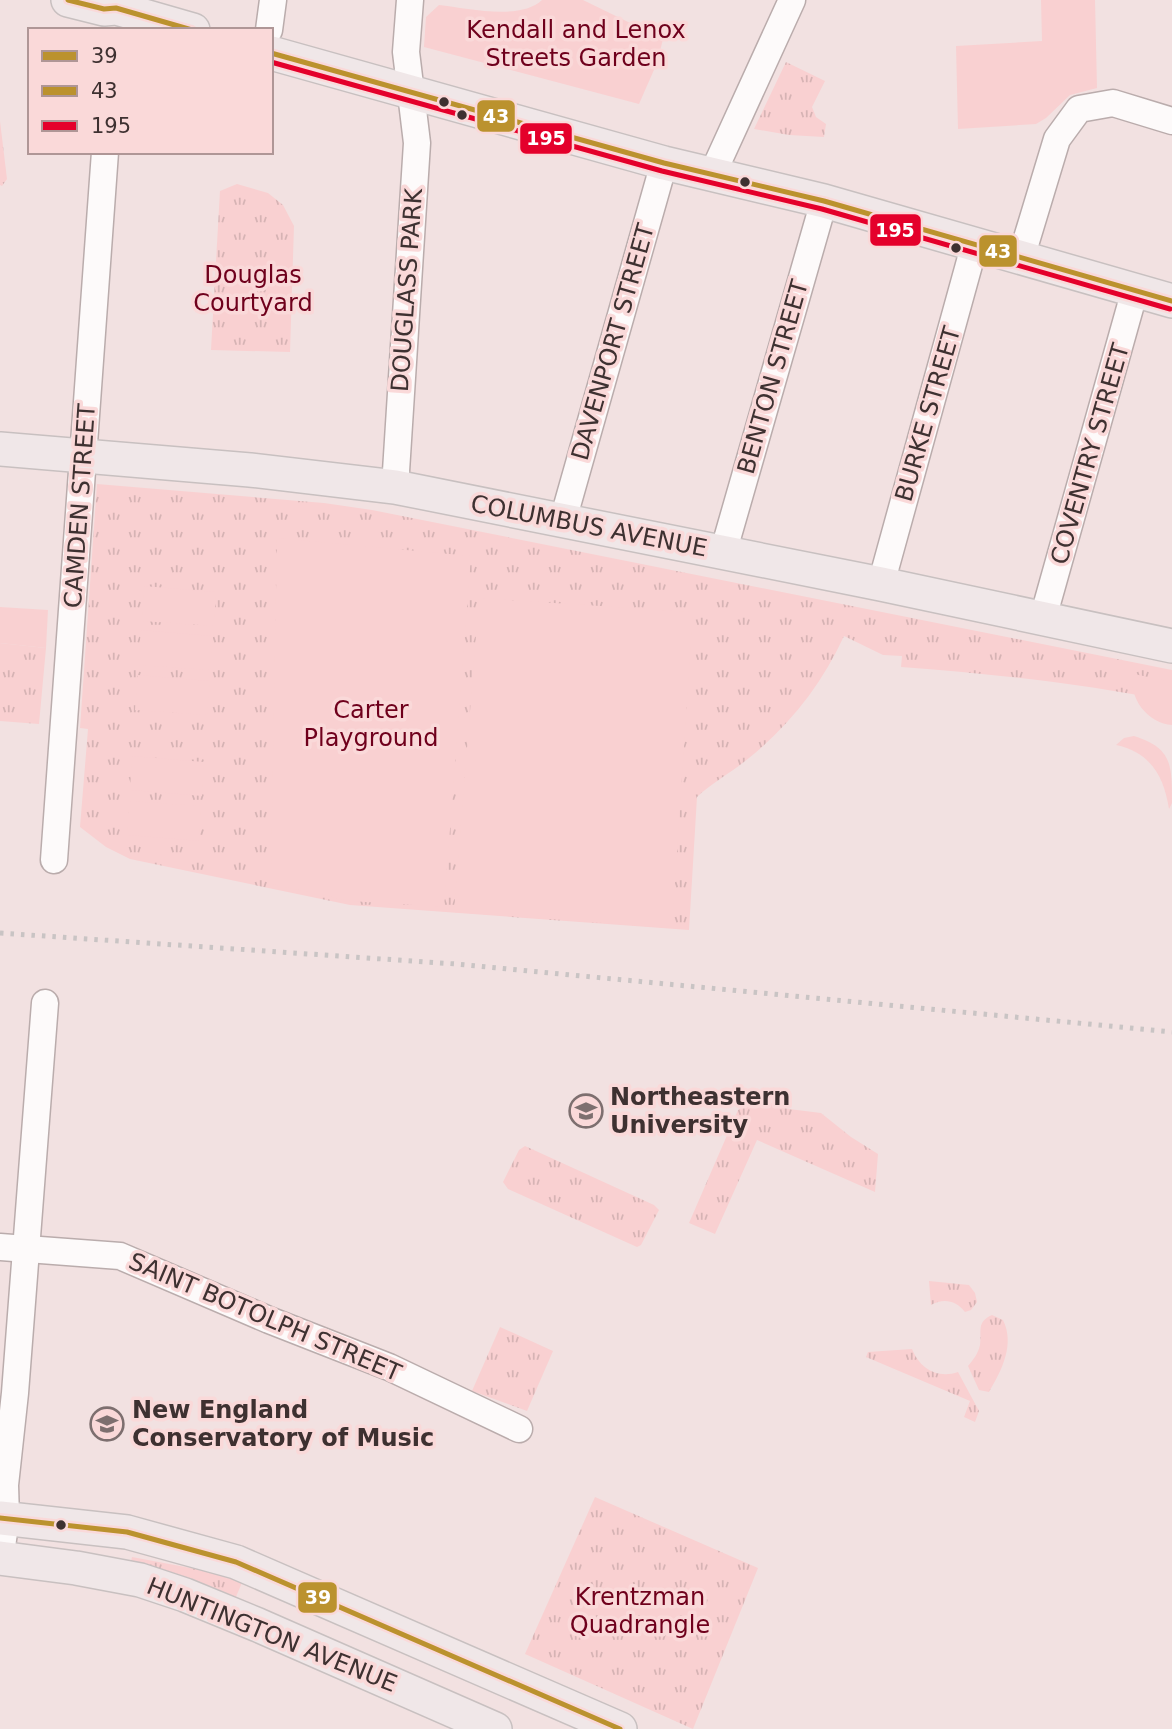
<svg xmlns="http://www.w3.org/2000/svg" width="1172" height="1729" font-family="'DejaVu Sans',sans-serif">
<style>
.grass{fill:url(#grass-tufts)}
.garden{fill:#f9d0d1}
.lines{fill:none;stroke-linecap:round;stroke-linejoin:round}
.minor-casing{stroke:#baacac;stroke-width:29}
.major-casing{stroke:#c8c0c0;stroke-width:36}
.minor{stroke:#fdfafa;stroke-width:26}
.major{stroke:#f0e7e8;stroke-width:33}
.rail{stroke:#c9c4c4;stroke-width:5;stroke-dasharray:3.5 7;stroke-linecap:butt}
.bus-1-casing{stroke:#fad9d9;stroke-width:10}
.bus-2-casing{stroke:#fad9d9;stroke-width:10}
.bus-3-casing{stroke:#fad9d9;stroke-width:10}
.bus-1{stroke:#bb922e;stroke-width:5}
.bus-2{stroke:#bb922e;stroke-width:5}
.bus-3{stroke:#e4002b;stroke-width:5}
.bus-dot{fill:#3e3131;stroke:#fad9d9;stroke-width:2.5}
.labels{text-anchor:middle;stroke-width:7;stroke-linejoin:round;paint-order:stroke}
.park-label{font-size:24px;fill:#6f001c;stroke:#fad9d9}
.street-label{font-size:24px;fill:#3e3131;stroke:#fad9d9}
.poi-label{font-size:24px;font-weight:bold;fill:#3e3131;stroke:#fad9d9;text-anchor:start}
.line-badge{stroke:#fad9d9;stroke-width:2.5}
.badge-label{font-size:19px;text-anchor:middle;font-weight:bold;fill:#fff}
</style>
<defs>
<pattern id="grass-tufts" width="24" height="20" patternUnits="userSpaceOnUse" patternTransform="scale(1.75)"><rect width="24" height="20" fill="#f9d0d1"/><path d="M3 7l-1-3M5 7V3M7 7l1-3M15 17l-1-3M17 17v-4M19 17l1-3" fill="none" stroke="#d6b3b4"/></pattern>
</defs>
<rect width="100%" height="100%" fill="#f2e1e1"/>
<g class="grass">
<polygon points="786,62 825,81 812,107 816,117 826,124 824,137 789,135 754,129"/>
<polygon points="0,121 7,179 2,186 0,185"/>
<polygon points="237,184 268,193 283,205 294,226 290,352 211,350 220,191"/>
<path d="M97 484 324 503 372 510 1172 670V702C1083 683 992 674 901 667L902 656 883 655 844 636C822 684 790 725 749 758 732 772 713 782 697 797L689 930 350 905 130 859 106 847 80 827 88 729 80 728Z"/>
<polygon points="0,643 46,648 39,724 0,721"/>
<polygon points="756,1098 789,1109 821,1113 851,1137 878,1154 875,1192 757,1140 715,1234 689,1223 738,1110"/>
<polygon points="525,1146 654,1205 659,1210 641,1245 637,1247 508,1189 503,1182 519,1150"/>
<path d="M929 1281 969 1285 975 1293 977 1302 971 1310 965 1312C956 1300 943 1298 931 1305Z"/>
<path d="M992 1315 1003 1320C1015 1344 1002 1370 989 1392L979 1390 968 1366C973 1360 978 1354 980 1345 982 1331 976 1322 992 1315Z"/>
<polygon points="500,1327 553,1351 527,1411 472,1391"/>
<path d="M912 1349C920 1369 938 1379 958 1372L979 1411 975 1422 964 1417 970 1401 866 1357 868 1352Z"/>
<polygon points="595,1497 758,1568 693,1729 525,1654"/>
<polygon points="132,1557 244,1578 235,1599 130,1565"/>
</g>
<g class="garden">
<path d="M542 0H583L663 39 657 63 639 104 424 47 426 17 439 5C467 8 520 21 542 0Z"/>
<polygon points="1041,0 1095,0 1097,88 1070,95 1046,118 1036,124 958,129 956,46 1042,41"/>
<polygon points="277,538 471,556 444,907 350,901 271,884"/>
<polygon points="144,586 216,592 214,626 142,621"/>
<polygon points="479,598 693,612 672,928 454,912"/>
<polygon points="0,607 48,610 46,648 0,643"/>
<polygon points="141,630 213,636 210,670 138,665"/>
<path d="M1134 674 1172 682V725C1149 724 1127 698 1134 674Z"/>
<polygon points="138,675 210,681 207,715 135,710"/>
<path d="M1134 736C1172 748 1172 764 1172 803L1169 809C1164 776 1150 752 1116 745L1124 738Z"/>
<polygon points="132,756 204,762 202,796 130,790"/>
<polygon points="129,801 201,806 199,841 127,835"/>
</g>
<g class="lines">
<defs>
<g id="minor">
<polyline points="269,30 273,0"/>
<polyline points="712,175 792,0"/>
<polyline points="1021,258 1057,139 1079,109 1113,103 1172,121"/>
<polyline points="395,487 417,143 406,52 410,0"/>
<polyline points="563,520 664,163"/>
<polyline points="723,553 824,201"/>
<polyline points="881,584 975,243"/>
<polyline points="1043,618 1135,290"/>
<polyline points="54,860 105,152"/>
<polyline points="0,1247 120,1256 269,1320 389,1367 519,1429"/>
<polyline points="0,1561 6,1518 5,1485 15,1393 45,1003"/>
</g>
<g id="major">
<polyline points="68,0 104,9 116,8 193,30"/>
<polyline points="271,53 664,163 824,201 1172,301"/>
<polyline points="0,449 250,470 395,487 881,584 1172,646"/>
<polyline points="0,1518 127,1532 236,1562 620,1729"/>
<polyline points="0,1558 76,1568 140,1580 185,1595 258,1625 495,1729"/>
</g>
</defs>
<use href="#minor" class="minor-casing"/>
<use href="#major" class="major-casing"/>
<use href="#minor" class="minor"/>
<use href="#major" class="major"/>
<polyline class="rail" points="0,933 456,964 1172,1032"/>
<defs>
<polyline id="bus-1" points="0,1518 127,1532 236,1562 620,1729"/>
<g id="bus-2">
<polyline points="68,0 104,9 116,8 192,30"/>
<polyline points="271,53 664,163 824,201 1172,301"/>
</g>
<polyline id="bus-3" points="271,62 662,171 822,209 1170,309"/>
</defs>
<use href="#bus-1" class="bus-1-casing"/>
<use href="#bus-2" class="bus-2-casing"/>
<use href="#bus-3" class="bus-3-casing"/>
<use href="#bus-1" class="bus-1"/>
<use href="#bus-2" class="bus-2"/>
<use href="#bus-3" class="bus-3"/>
</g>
<defs>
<symbol id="university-ring" viewBox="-11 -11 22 22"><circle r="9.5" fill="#fad9d9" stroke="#7d6f6f" stroke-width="1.5"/><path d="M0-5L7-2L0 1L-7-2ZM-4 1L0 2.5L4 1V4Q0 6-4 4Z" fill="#7d6f6f"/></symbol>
</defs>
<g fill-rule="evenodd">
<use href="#university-ring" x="567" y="1092" width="38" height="38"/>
<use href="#university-ring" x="88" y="1405" width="38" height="38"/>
</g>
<g class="bus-dot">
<circle cx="444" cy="102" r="6"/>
<circle cx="462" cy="115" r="6"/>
<circle cx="745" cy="182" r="6"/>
<circle cx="956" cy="248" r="6"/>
<circle cx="61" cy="1525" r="6"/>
</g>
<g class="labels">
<g class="park-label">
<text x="576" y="38">Kendall and Lenox<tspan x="576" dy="28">Streets Garden</tspan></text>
<text x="253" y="283">Douglas<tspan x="253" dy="28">Courtyard</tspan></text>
<text x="371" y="718">Carter<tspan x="371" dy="28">Playground</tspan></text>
<text x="640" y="1605">Krentzman<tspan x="640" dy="28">Quadrangle</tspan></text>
</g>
<g class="street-label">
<text transform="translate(407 290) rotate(-86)" y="8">DOUGLASS PARK</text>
<text transform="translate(613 342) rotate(-74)" y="8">DAVENPORT STREET</text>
<text transform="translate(773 377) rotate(-74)" y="8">BENTON STREET</text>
<text transform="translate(928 414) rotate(-74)" y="8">BURKE STREET</text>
<text transform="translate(1090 454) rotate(-74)" y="8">COVENTRY STREET</text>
<text transform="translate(80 506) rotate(-86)" y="8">CAMDEN STREET</text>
<text transform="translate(589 526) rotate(11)" y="8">COLUMBUS AVENUE</text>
<text transform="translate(265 1317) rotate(23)" y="8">SAINT BOTOLPH STREET</text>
<text transform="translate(272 1635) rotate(22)" y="8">HUNTINGTON AVENUE</text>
</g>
<g class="poi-label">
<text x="610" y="1105">Northeastern<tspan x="610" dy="28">University</tspan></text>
<text x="132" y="1418">New England<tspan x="132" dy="28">Conservatory of Music</tspan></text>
</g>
</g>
<g class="line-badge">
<rect x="476" y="99" width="40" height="34" rx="7" fill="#bb922e"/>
<rect x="519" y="122" width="54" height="33" rx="7" fill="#e4002b"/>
<rect x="869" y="213" width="53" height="34" rx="7" fill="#e4002b"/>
<rect x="978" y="234" width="40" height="34" rx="7" fill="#bb922e"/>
<rect x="297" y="1581" width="41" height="33" rx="7" fill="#bb922e"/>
</g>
<g class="badge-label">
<text x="496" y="123">43</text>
<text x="546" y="145">195</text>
<text x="895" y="237">195</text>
<text x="998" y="258">43</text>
<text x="318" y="1604">39</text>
</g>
<rect x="28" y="28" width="245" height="126" fill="#fad9d9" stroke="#af9696" stroke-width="2"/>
<rect x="42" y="51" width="35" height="10" fill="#bb922e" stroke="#af9696" stroke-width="2"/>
<text x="91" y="63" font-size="21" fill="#3e3131">39</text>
<rect x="42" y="86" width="35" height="10" fill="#bb922e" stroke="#af9696" stroke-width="2"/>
<text x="91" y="98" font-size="21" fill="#3e3131">43</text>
<rect x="42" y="121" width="35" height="10" fill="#e4002b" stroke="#af9696" stroke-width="2"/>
<text x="91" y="133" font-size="21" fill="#3e3131">195</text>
</svg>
